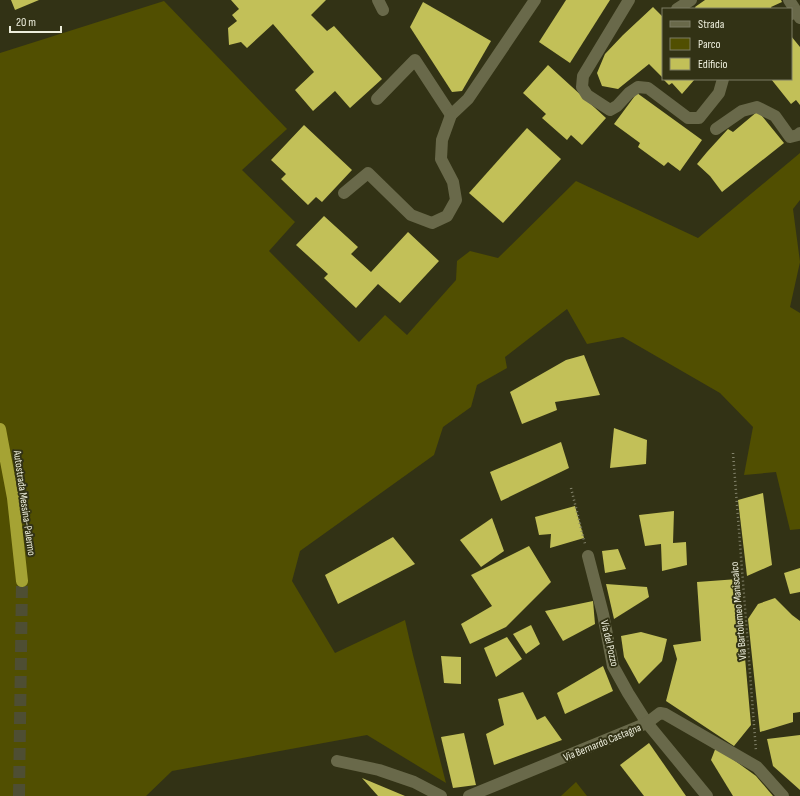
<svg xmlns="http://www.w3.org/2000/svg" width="800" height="796" font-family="'Sofia Sans Condensed',sans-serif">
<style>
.green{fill:#514f01}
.building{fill:#c2c058}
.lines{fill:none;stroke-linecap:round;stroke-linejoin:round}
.highway-tunnel{stroke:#4e4e33;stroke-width:12;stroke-dasharray:12 6;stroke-linecap:butt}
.path{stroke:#83836b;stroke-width:2.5;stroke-dasharray:1 3;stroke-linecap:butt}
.minor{stroke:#69694a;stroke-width:12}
.highway{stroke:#a5a334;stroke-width:12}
.labels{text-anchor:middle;stroke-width:4;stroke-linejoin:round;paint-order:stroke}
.street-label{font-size:11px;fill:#edeedc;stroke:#323215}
</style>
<rect width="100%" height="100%" fill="#323215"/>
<g class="green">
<polygon points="164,1 287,129 242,170 295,222 269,251 359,342 385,315 407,335 456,280 457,261 470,251 498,258 576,181 698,238 800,153 800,200 793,209 800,262 790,307 800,313 800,529 790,530 776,472 744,475 753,427 720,393 623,337 587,344 567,309 505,357 507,368 477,385 471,407 443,427 434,455 300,551 292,581 335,653 405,620 413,655 446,783 367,735 172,771 146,796 0,796 0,53"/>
<polygon points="576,782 587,796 561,796"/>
</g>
<g class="building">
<polygon points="11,0 39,0 15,10"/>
<polygon points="231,0 326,0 311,15 327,31 334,26 382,79 350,108 335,91 313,111 295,90 314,72 273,24 247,48 241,42 229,45 228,28 237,21 232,15 239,9"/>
<polygon points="566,0 610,0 570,63 539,42"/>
<polygon points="705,0 781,0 782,2 771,7 772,9 696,9 695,7"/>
<polygon points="423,2 491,41 462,91 452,92 410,27"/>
<polygon points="653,7 663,17 663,78 649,64 618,89 602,86 597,73 605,54 623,35"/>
<polygon points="791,36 800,47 800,105 796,100 791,104 771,79 791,79"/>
<polygon points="548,65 606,118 582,145 571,135 567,140 542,118 546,114 523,93"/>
<polygon points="663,79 695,79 682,94 672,83 669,85"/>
<polygon points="637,93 702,140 680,171 668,162 664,166 638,147 640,143 614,124"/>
<polygon points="758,111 784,143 722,192 710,176 697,164 707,152 728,129 733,132"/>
<polygon points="304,125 352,170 322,202 316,197 308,205 281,179 286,174 271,160"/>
<polygon points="527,128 561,159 503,223 469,193"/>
<polygon points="324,216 358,247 351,254 371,272 408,232 439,261 400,303 378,284 356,308 324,278 328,274 296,245"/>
<polygon points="584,355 600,395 555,402 557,410 522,424 510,392 566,360"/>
<polygon points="614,428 647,440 646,464 610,468"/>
<polygon points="561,442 569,468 501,501 490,472"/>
<polygon points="763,493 772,565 747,576 738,500"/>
<polygon points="575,506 584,538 550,548 551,534 539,535 535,517"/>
<polygon points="674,511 673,543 686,542 687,565 662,571 661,544 645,546 639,515"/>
<polygon points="492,518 504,551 481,567 460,540"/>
<polygon points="393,537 415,564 338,604 325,575"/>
<polygon points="529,546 551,582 506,627 470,644 461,624 492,606 471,575"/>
<polygon points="618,549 626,569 605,573 602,551"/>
<polygon points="800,568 800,592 790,594 784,573"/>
<polygon points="738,579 751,725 734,746 666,701 677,659 673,645 701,641 697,582"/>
<polygon points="606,584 647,587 649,597 614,619"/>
<polygon points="775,598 792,615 800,621 800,712 793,713 793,722 760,732 748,619 758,604"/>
<polygon points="593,601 595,624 563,641 545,611"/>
<polygon points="531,625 540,644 526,654 513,634"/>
<polygon points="641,632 667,639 662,661 639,684 624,657 621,636"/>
<polygon points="507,637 522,659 496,677 484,648"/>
<polygon points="441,656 461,657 461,684 444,683"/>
<polygon points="603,666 613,691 565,714 557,693"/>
<polygon points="523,692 537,720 545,716 562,740 494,765 486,734 504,725 498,699"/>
<polygon points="464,733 476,785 453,788 441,737"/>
<polygon points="800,735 800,790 773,766 767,739"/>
<polygon points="649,743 686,796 644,796 620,765"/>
<polygon points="716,747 756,776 773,796 733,796 711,760"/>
<polygon points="362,778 405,796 378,796"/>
</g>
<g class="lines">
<polyline class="highway-tunnel" points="19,796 22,581"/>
<g class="path">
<polyline points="733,453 756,751"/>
<polyline points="571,488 585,544"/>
</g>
<g class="minor">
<polyline points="378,0 383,10"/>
<polyline points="629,0 583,76 582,87 587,95 610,110 617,106 629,93 638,87 648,88 688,118 699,118 719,93 723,79"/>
<polyline points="789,0 796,11"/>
<polyline points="677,9 691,0"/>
<polyline points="791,14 796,11 800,18"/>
<polyline points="377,99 415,60 451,115"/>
<polyline points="716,129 742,111 757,107 775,116 790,137 798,135 800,133"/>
<polyline points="344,193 368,173 411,215 432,223 447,216 456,200 453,182 441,159 442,140 451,115 468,99 535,0"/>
<polyline points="588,556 603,614 613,666 628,693 647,723 707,796"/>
<polyline points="337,761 379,770 414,782 441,796"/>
<polyline points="469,796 647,723 660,713 665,714 757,767 783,796"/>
</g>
<polyline class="highway" points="0,429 13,498 22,581"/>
</g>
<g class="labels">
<g class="street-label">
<text transform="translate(25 503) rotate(82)" y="4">Autostrada Messina-Palermo</text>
<text transform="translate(738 611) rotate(-95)" y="4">Via Bartolomeo Maniscalco</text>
<text transform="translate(610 643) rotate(77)" y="4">Via del Pozzo</text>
<text transform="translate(602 742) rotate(-22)" y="4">Via Bernardo Castagna</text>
</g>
</g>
<rect x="662" y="8" width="130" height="72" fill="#323215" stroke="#7d7d65"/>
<rect x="670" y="21" width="20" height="6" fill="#69694a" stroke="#7d7d65"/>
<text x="698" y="28" font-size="12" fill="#edeedc">Strada</text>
<rect x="670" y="38" width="20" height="12" fill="#514f01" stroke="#7d7d65"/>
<text x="698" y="48" font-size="12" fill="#edeedc">Parco</text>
<rect x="670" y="58" width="20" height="12" fill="#c2c058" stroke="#7d7d65"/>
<text x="698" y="68" font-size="12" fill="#edeedc">Edificio</text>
<path d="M10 26v6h51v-6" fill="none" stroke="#edeedc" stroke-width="2"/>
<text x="16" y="26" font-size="12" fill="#edeedc" stroke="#323215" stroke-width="3" paint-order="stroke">20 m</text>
</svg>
